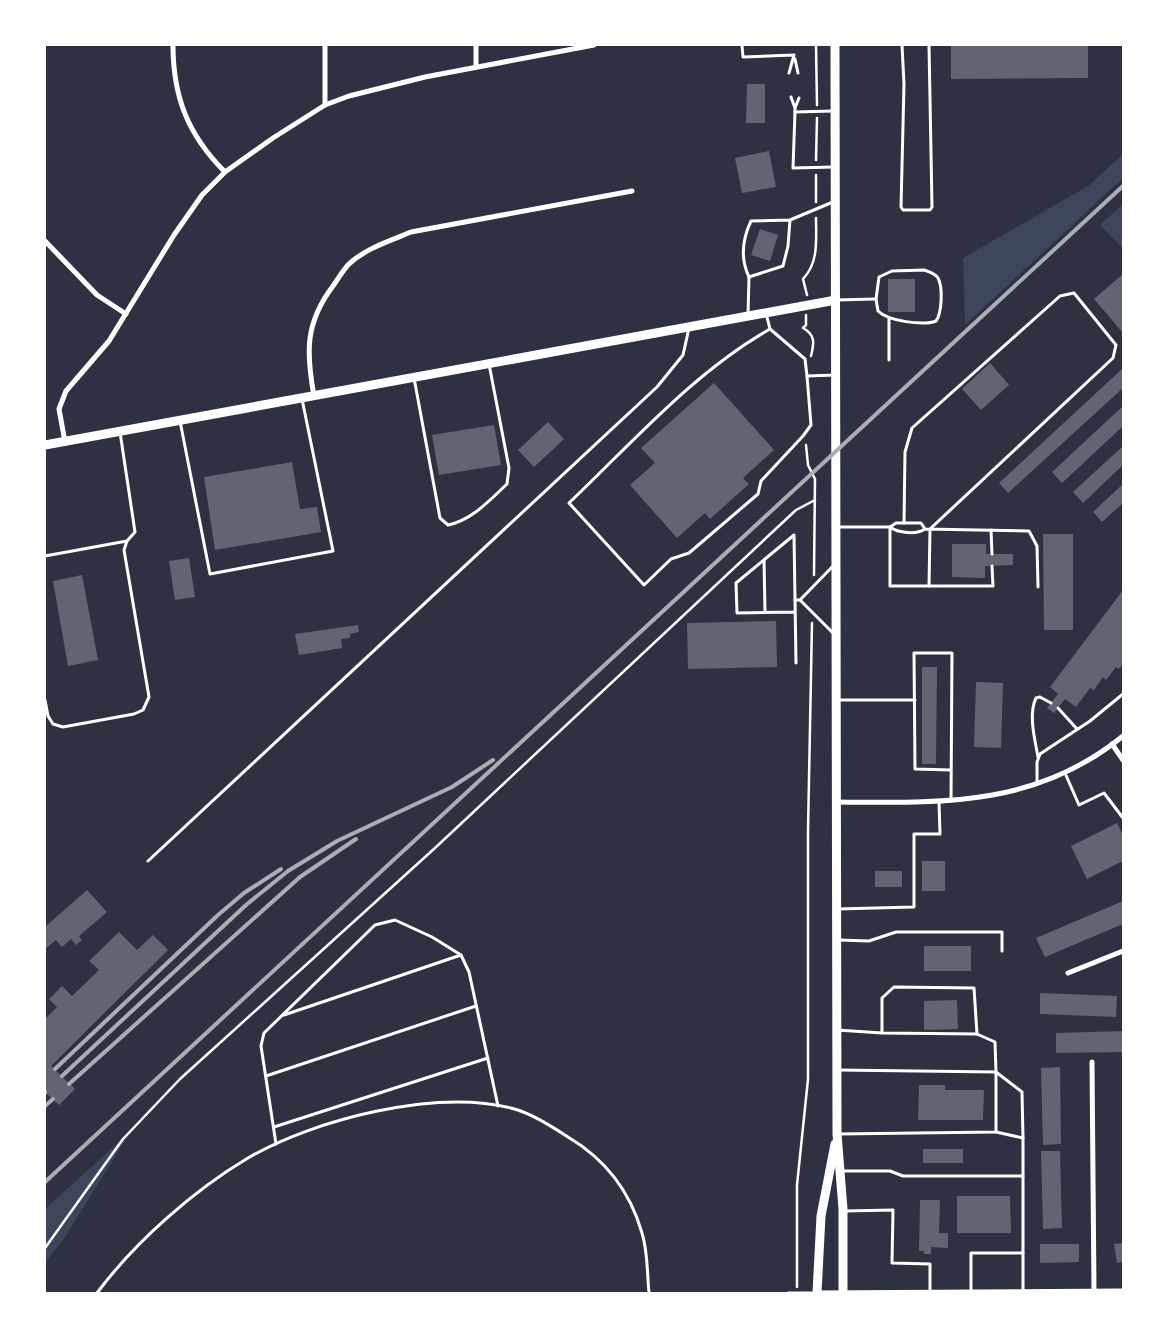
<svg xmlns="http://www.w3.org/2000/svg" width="1168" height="1338" font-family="'PT Sans Narrow',sans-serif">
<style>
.green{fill:#3c4559}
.building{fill:#626471}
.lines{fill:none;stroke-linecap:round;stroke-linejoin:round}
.path{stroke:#fff;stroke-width:2.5}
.service{stroke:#fff;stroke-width:3}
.minor{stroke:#fff;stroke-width:5}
.secondary{stroke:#fff;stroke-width:9}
.rail{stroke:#abadb3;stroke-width:4}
</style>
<rect width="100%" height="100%" fill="#2d3142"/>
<g class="green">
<polygon points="1123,154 1123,178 965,325 963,258 1088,186"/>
<polygon points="1123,204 1123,249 1100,225"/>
<polygon points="131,1131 63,1240 45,1263 45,1209"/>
</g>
<g class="building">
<polygon points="951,45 1088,45 1088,78 951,79"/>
<polygon points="747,84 765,84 765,123 746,123"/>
<polygon points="769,151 776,187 742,193 735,158"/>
<polygon points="760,229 778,235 770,261 751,255"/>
<polygon points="1123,274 1123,333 1094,299"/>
<rect x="888" y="279" width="27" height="33"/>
<polygon points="990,363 1009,385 981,410 962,389"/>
<polygon points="1123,368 1123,388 1008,493 999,483"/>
<polygon points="714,383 774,450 743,478 749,484 710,519 705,513 677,538 630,485 655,463 641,448"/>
<polygon points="1123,406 1123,426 1062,483 1052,472"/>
<polygon points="548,422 564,439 534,467 518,450"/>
<polygon points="494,425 501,465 439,475 432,435"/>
<polygon points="1123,446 1123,465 1083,503 1073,492"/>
<polygon points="292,462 300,509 317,507 321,532 215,550 204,477"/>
<polygon points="1123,484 1123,503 1102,522 1093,512"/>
<polygon points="1043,534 1073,534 1073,630 1044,630"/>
<polygon points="952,544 986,544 986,554 1013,554 1013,565 985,566 985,578 952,577"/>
<polygon points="189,558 195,597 175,600 169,561"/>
<polygon points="82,575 98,660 68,666 53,581"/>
<polygon points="1123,590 1123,664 1119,669 1116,667 1106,680 1103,677 1094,690 1090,688 1076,707 1065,699 1054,713 1047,708 1058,694 1050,687"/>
<polygon points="776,621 777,667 688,669 687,623"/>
<polygon points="358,625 359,632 350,634 350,638 341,639 342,648 299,655 295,634"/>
<polygon points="922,667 937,667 936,764 922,764"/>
<polygon points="976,682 1003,683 1001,748 974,747"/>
<polygon points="1117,823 1123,836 1123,861 1087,879 1071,846"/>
<rect x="922" y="861" width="23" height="30"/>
<rect x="875" y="871" width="27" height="16"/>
<polygon points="87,890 107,912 79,936 82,940 76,945 71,939 62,947 56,940 45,949 45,927"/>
<polygon points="1123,901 1123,924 1045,957 1036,938"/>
<polygon points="119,932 137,950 153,935 168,950 51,1066 75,1089 59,1105 45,1092 45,1019 57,1007 49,999 62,986 72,996 99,970 89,961"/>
<rect x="924" y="946" width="47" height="25"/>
<polygon points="1040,993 1117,996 1116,1017 1040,1014"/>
<polygon points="957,1000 958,1029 924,1030 924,1001"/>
<polygon points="1123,1031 1123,1052 1056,1053 1056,1033"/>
<polygon points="1060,1067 1061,1144 1043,1145 1041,1068"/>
<polygon points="919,1085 945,1085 945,1090 984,1090 983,1120 918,1120"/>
<rect x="923" y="1149" width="40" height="14"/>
<polygon points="1041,1151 1060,1151 1062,1228 1043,1229"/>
<polygon points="957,1196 1010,1196 1011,1233 957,1233"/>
<polygon points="920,1200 940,1200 939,1233 948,1233 948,1248 931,1247 931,1254 924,1254 924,1251 919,1251"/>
<polygon points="1123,1243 1123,1262 1117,1263 1114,1244"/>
<polygon points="1040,1244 1079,1244 1079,1262 1040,1263"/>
</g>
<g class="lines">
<g class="path">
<polyline points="816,45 817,105"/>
<polyline points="816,160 817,118"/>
<polyline points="816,202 816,175"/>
<path d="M807 295 803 279C819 262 816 240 816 218"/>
<path d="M806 315V325L803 328C816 335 814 344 811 356"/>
<polyline points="806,445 808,465 815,479 814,575"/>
<polyline points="45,1248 123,1139 180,1079 435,848 796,510 815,500"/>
<polyline points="797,1287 797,1185 808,1079 808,831 812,623"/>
</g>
<g class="service">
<polyline points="742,45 743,57 794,55 789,73"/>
<polyline points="902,45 904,84 901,207 903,210 930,210 932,207 929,45"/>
<polyline points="795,59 798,73"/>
<polyline points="791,97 795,108 799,98"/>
<polyline points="795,108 795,112 833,111"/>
<polyline points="795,112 793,168 834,167"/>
<path d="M790 220 788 246 783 266 749 277C740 258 742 240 751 221L790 220 833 202"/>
<path d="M924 270C929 272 935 273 938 278 943 287 942 313 936 321 923 326 888 321 878 311L876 299 879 277 892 271Z"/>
<polyline points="836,300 876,299"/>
<path d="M766 313 770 329C694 372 632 443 569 503L644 585 671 559 689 553 758 494 761 481 803 436 811 425 807 376 836 375"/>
<polyline points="748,314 749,277"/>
<polyline points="889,319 889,360"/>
<polyline points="770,329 805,359 807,376"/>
<path d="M414 378 440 518 448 525C472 520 490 500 507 484L509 468 489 364"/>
<polyline points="180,421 210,574 333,551 302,399"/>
<polyline points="904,523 905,452 912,428 1060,296 1074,293 1116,345 1113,358 930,529 929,586"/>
<polyline points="837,527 890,527 890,586 993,586 992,566"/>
<path d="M925 529 921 523H896L890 527C898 533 916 535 925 529L1029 531 1037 546 1038 587"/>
<polyline points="991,530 992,554"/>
<polyline points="45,556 127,541"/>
<polyline points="764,560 765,612"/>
<polyline points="795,600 800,600 834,565"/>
<polyline points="800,600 835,635"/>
<polyline points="795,612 737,613 736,583 794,535 796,663"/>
<polyline points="45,700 48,716 53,724 63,727 134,714 143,710 149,697 124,550 127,541 135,532 120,432"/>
<polyline points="836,700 915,700"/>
<polyline points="1058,708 1077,729"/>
<path d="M1038 757C1035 740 1028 714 1036 698L1040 697 1051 703"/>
<polyline points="951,770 915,769 914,653 952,653 951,801"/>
<polyline points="1065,773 1079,805 1104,793 1123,818"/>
<polyline points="1037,783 1037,762 1040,754 1090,721 1123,694"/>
<polyline points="148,861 657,387 683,355 689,328"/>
<polyline points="837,909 914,907 914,834 940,834 939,802"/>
<polyline points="838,940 869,941 896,932 1002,932 1002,951"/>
<polyline points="284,1015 461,955"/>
<polyline points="837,1030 882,1033 882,998 894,987 974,988 977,1034 882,1033"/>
<polyline points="977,1034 995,1042 996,1072 1022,1092 1023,1138"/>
<polyline points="837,1070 996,1072 996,1132 838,1134"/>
<polyline points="266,1076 476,1006"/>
<polyline points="274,1127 488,1058"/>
<polyline points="996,1132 1023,1138 1023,1292"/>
<polyline points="276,1144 261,1046 264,1033 375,925 395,920 432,937 461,955 469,972 498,1106"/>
<polyline points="842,1171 890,1171 903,1176 1023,1176"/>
<polyline points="845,1211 893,1210 892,1263 930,1264 930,1292"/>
<polyline points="971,1292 971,1253 1023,1253"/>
<path d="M97 1293C135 1242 194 1190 248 1158 315 1119 435 1089 511 1108 531 1113 551 1126 568 1137 605 1159 630 1191 642 1233 648 1252 647 1273 649 1293"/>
<polyline points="788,1293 815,1293"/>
</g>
<g class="minor">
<path d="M173 45C173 97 188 135 225 172"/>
<polyline points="325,45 325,105"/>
<polyline points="476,67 476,45"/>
<polyline points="45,241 97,295 126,314"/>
<path d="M314 396C306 352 305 323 333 286 338 279 343 270 349 264 366 248 390 241 411 232L632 191"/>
<polyline points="65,442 59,409 66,391 109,341 174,235 202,195 225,172 273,138 325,105 349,96 425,77 594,45"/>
<polyline points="1112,744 1123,760"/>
<path d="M836 802C942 803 1036 807 1123 736"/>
<polyline points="1068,973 1123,951"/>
<polyline points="1092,1062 1094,1291"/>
<polyline points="817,1293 1123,1291"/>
</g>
<g class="secondary">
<polyline points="835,45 837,1134 843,1209 843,1293"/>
<polyline points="45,445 836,300"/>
<polyline points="817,1293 821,1216 835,1144"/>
</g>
<g class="rail">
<polyline points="55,1069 218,915 244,893 281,869"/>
<polyline points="62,1076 246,905 288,871 337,841 452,787 493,760"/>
<polyline points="69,1084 300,877 356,839"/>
<polyline points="45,1093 45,1092"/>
<polyline points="45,1106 53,1099"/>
<polyline points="45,1182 1123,186"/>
</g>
</g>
<rect width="1168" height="1338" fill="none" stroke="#ffffff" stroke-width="92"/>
</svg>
